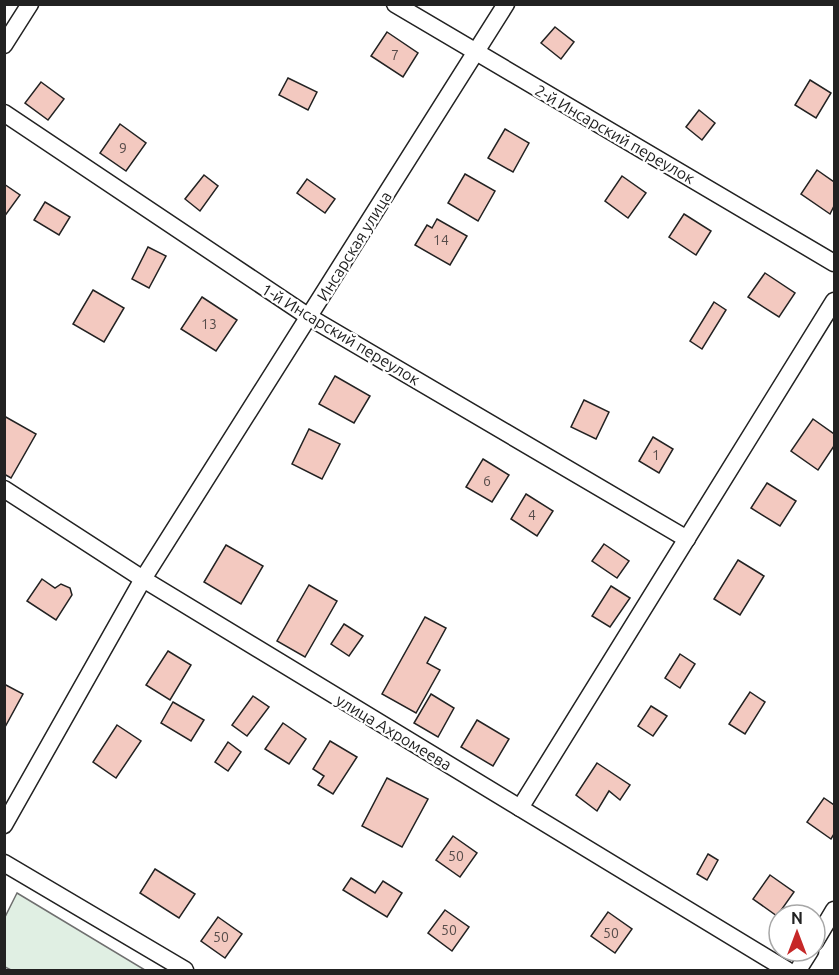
<svg xmlns="http://www.w3.org/2000/svg" width="839" height="975" font-family="Ubuntu,sans-serif">
<style>
.green{fill:#e0efe3;stroke:#6f6f6f;stroke-width:1.5}
.building{fill:#f3c9c0;stroke:#222;stroke-width:1.5}
.lines{fill:none;stroke-linecap:round;stroke-linejoin:round}
.street-casing{stroke:#222;stroke-width:19}
.street{stroke:#fff;stroke-width:16}
.labels{text-anchor:middle;stroke-width:4.5;stroke-linejoin:round;paint-order:stroke}
.number-label{font-size:14px;fill:#564c4a}
.street-label{font-size:16px;fill:#222;stroke:#fff}
</style>
<rect width="100%" height="100%" fill="#fff"/>
<polygon class="green" points="17,893 145,970 11,970 5,967 5,917"/>
<g class="building">
<polygon points="555,27 574,42 561,59 541,43"/>
<polygon points="387,32 418,53 403,77 371,56"/>
<polygon points="288,78 317,92 308,110 279,95"/>
<polygon points="810,80 831,93 816,118 795,105"/>
<polygon points="41,82 64,99 48,120 25,103"/>
<polygon points="699,110 715,123 702,140 686,127"/>
<polygon points="120,124 146,143 126,171 100,153"/>
<polygon points="505,129 529,143 513,172 488,158"/>
<polygon points="817,170 834,182 834,206 830,214 801,194"/>
<polygon points="465,174 495,191 478,221 448,203"/>
<polygon points="204,175 218,186 200,211 185,199"/>
<polygon points="622,176 646,193 628,218 605,201"/>
<polygon points="307,179 335,199 325,213 297,193"/>
<polygon points="4,184 20,195 4,217"/>
<polygon points="45,202 70,217 59,235 34,220"/>
<polygon points="684,214 711,231 696,255 669,237"/>
<polygon points="437,219 467,236 450,265 415,245 427,225 432,228"/>
<polygon points="148,247 166,256 149,288 132,279"/>
<polygon points="765,273 795,293 779,317 748,297"/>
<polygon points="93,290 124,308 104,342 73,324"/>
<polygon points="202,297 237,320 216,351 181,329"/>
<polygon points="714,302 726,310 702,349 690,341"/>
<polygon points="335,376 370,396 354,423 319,404"/>
<polygon points="584,400 609,412 596,439 571,427"/>
<polygon points="4,416 36,434 11,478 4,474"/>
<polygon points="813,419 834,434 834,446 818,470 791,451"/>
<polygon points="309,429 340,444 322,479 292,464"/>
<polygon points="653,437 673,449 659,473 639,461"/>
<polygon points="483,459 509,475 492,502 466,487"/>
<polygon points="767,483 796,501 780,526 751,508"/>
<polygon points="526,494 553,511 537,536 511,519"/>
<polygon points="604,544 629,561 617,578 592,561"/>
<polygon points="226,545 263,566 241,604 204,582"/>
<polygon points="738,560 764,576 740,615 714,599"/>
<polygon points="42,579 55,588 61,584 70,588 72,595 56,620 27,601"/>
<polygon points="309,585 337,601 305,657 277,641"/>
<polygon points="611,586 630,598 610,627 592,616"/>
<polygon points="425,617 446,628 427,663 440,670 416,713 382,694"/>
<polygon points="344,624 363,636 349,656 331,644"/>
<polygon points="168,651 191,665 170,700 146,685"/>
<polygon points="680,654 695,664 680,688 665,678"/>
<polygon points="4,684 23,694 5,727 4,727"/>
<polygon points="750,692 765,702 745,734 729,724"/>
<polygon points="431,694 454,708 438,737 414,723"/>
<polygon points="253,696 269,707 247,736 232,725"/>
<polygon points="173,702 204,720 191,741 161,723"/>
<polygon points="651,706 667,716 653,736 638,726"/>
<polygon points="477,720 509,739 493,766 461,747"/>
<polygon points="283,723 306,739 289,764 265,749"/>
<polygon points="117,725 141,741 116,778 93,762"/>
<polygon points="330,741 357,757 333,794 318,785 324,776 313,769"/>
<polygon points="228,742 241,752 228,771 215,762"/>
<polygon points="597,763 630,785 620,800 609,791 597,811 576,795"/>
<polygon points="387,778 428,799 402,847 362,826"/>
<polygon points="824,798 834,805 834,834 831,839 807,822"/>
<polygon points="453,836 477,853 460,877 436,860"/>
<polygon points="708,854 718,860 707,880 697,874"/>
<polygon points="155,869 195,894 179,918 140,893"/>
<polygon points="770,875 794,892 777,916 753,899"/>
<polygon points="351,878 375,893 383,881 402,893 387,917 343,890"/>
<polygon points="445,910 469,927 452,951 428,933"/>
<polygon points="608,912 632,929 615,953 591,936"/>
<polygon points="218,917 242,934 225,958 201,941"/>
</g>
<g class="lines">
<defs>
<g id="street">
<polyline points="395,4 834,263"/>
<polyline points="4,45 30,4"/>
<polyline points="4,113 309,317 687,539"/>
<polyline points="4,489 143,579 787,970"/>
<polyline points="520,808 834,301"/>
<polyline points="4,825 143,579 506,4"/>
<polyline points="4,863 185,970"/>
<polyline points="815,942 834,910"/>
<polyline points="798,970 810,951"/>
</g>
</defs>
<use href="#street" class="street-casing"/>
<use href="#street" class="street"/>
</g>
<g class="labels">
<g class="number-label">
<text x="395" y="60">7</text>
<text x="123" y="153">9</text>
<text x="441" y="245">14</text>
<text x="209" y="329">13</text>
<text x="656" y="460">1</text>
<text x="487" y="486">6</text>
<text x="532" y="520">4</text>
<text x="456" y="861">50</text>
<text x="449" y="935">50</text>
<text x="611" y="938">50</text>
<text x="221" y="942">50</text>
</g>
<g class="street-label">
<text transform="translate(615 134) rotate(30)" y="6">2-й Инсарский переулок</text>
<text transform="translate(354 246) rotate(-58)" y="6">Инсарская улица</text>
<text transform="translate(341 334) rotate(31)" y="6">1-й Инсарский переулок</text>
<text transform="translate(394 732) rotate(31)" y="6">улица Ахромеева</text>
</g>
</g>
<rect width="839" height="975" fill="none" stroke="#222222" stroke-width="12"/>
<g transform="translate(797 933)"><circle r="28" fill="#ffffff" stroke="#a7a7a7" stroke-width="1.5"/>
<path d="M0-4.5L10 22L0 15L-10 22Z" fill="#c62828"/>
<text y="-9" font-size="16" font-weight="bold" text-anchor="middle" fill="#222222">N</text>
</g>
</svg>
